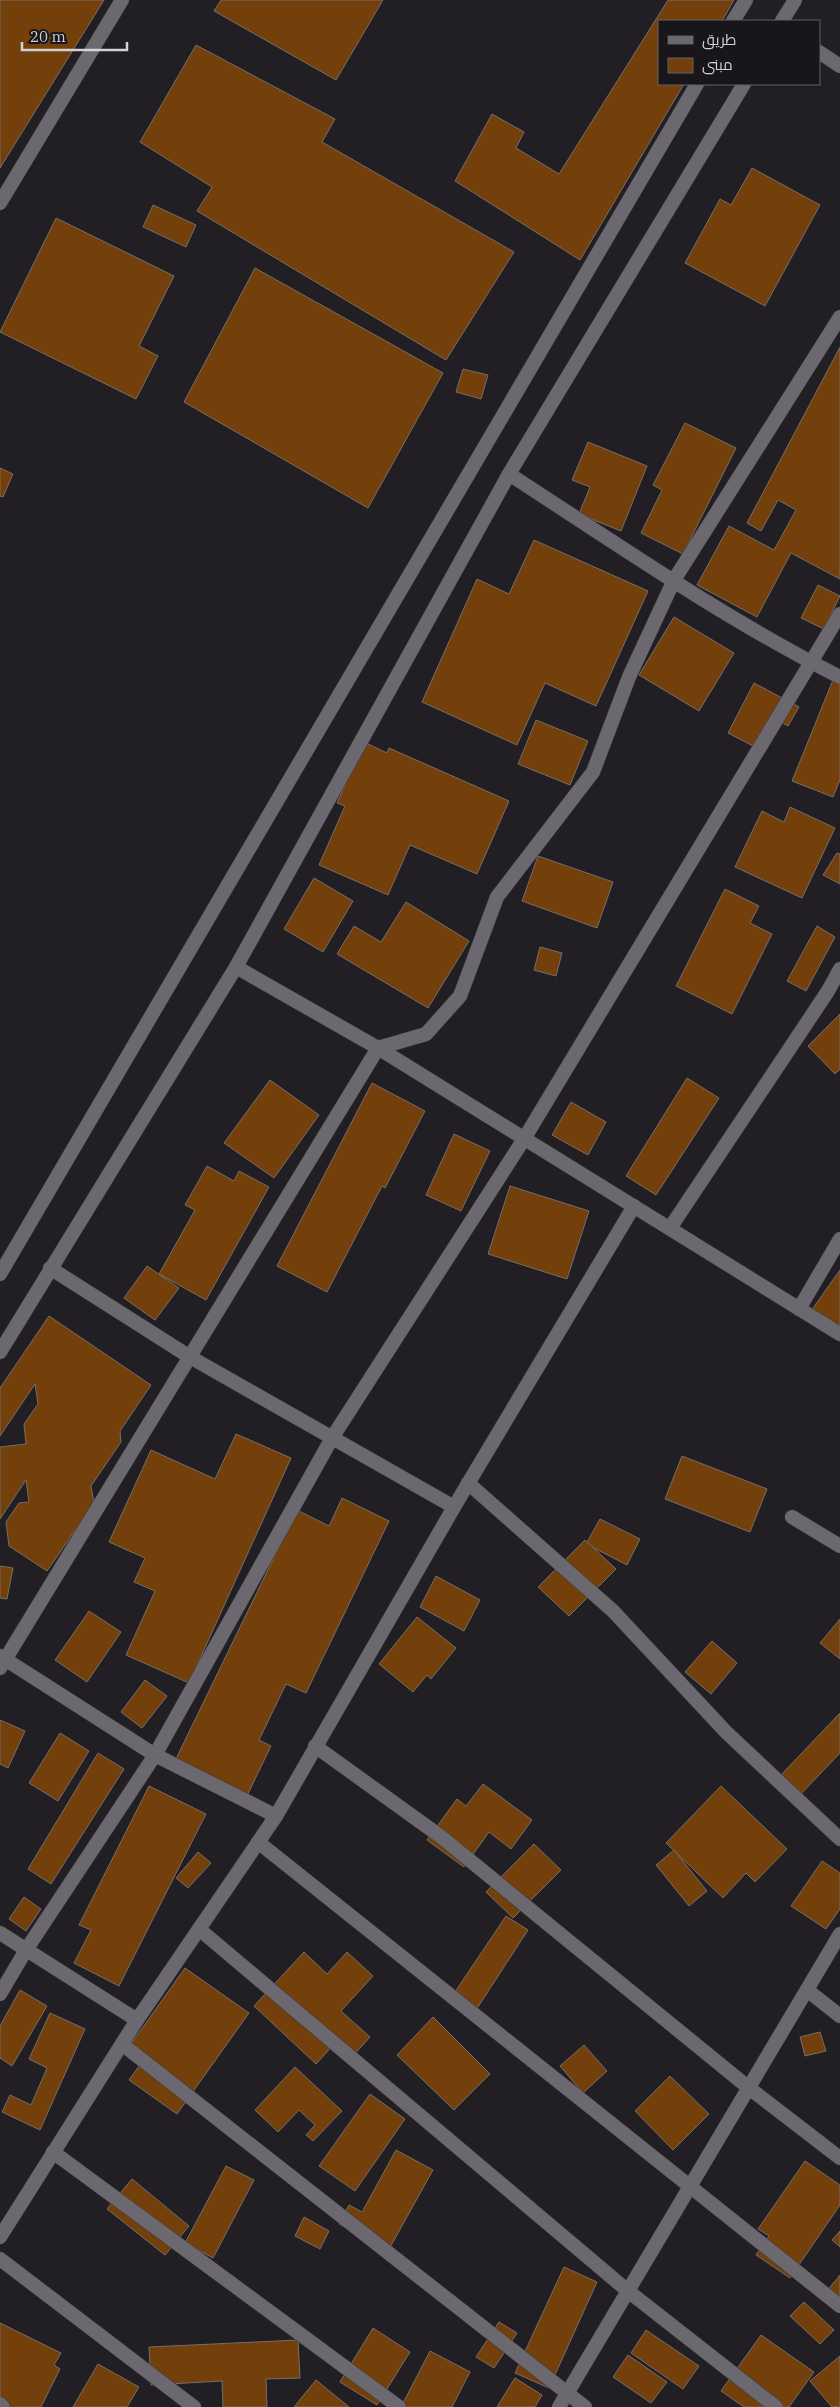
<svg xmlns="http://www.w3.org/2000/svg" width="840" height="2407" font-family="'IBM Plex Serif',Cairo,serif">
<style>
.building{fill:#73400c;stroke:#766e68}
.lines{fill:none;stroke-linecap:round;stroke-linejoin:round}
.minor-casing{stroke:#3b383d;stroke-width:15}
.minor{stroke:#6c6870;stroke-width:14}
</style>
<rect width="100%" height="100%" fill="#211e24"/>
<g class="building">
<polygon points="0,0 104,0 0,168"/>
<polygon points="221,0 383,0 336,80 214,11"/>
<polygon points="668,0 734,0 722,21 659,21 659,84 684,84 580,260 455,181 492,114 524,132 516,148 559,174"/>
<polygon points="196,45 335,119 322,142 514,252 446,360 197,211 212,187 140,142"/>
<polygon points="752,168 820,205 765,306 685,263 720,199 731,205"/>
<polygon points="153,205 196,225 186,247 143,227"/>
<polygon points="56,218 174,276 139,346 158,356 136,399 0,332"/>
<polygon points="255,268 443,373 368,508 184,402"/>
<polygon points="840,347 840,579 791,553 757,617 697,585 729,526 774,550 796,510 778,500 761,531 747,523"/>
<polygon points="463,369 488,375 481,399 456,392"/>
<polygon points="685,423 736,448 683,554 641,533 662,490 653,485"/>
<polygon points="588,442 647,466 621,531 579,514 590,487 572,480"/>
<polygon points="0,468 13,474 3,497 0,496"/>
<polygon points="534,540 648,591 596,706 545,683 517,745 422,702 477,579 509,594"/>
<polygon points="818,585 840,596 824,629 801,618"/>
<polygon points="674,617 734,653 699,711 639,675"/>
<polygon points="833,680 840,683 840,780 833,797 792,781"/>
<polygon points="754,683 799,707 788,726 771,717 755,747 728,733"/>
<polygon points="536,720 588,741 570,785 518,764"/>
<polygon points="364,742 387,753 389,748 509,801 477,874 410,845 388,895 319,865 345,806 337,803"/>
<polygon points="790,807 835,828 802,898 735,867 762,811 784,822"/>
<polygon points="837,853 840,854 840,884 823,875"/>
<polygon points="538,856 613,882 597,928 522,901"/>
<polygon points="314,878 353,901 323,952 284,929"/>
<polygon points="725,889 759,906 750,923 772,934 732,1014 676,986"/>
<polygon points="406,902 469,941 428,1008 337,954 354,926 381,942"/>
<polygon points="817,926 835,937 806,991 787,981"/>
<polygon points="540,947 562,953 556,976 534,970"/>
<polygon points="840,1014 840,1069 835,1074 808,1046"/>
<polygon points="687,1078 719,1098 656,1195 626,1176"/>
<polygon points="270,1080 319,1115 274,1178 224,1143"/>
<polygon points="372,1083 425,1111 385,1188 382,1186 327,1292 277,1266"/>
<polygon points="571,1102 606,1122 588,1155 552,1135"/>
<polygon points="454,1134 490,1151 461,1211 426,1195"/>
<polygon points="207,1166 234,1181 239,1171 269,1187 206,1300 159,1274 195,1210 185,1205"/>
<polygon points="510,1186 589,1211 567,1279 488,1254"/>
<polygon points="147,1266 179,1288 155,1320 124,1298"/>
<polygon points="840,1270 840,1341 806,1318"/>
<polygon points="49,1316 151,1385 120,1431 121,1442 91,1486 94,1503 47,1571 9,1546 6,1522 19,1503 29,1502 26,1480 0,1519 0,1447 26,1444 24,1424 38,1404 35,1384 0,1436 0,1388"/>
<polygon points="236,1434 291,1458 189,1683 126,1655 155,1591 134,1582 145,1558 109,1542 151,1450 215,1479"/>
<polygon points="682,1456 767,1489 750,1532 665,1499"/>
<polygon points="342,1498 389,1521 306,1693 286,1684 259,1740 271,1746 244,1802 172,1767 297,1510 329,1526"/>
<polygon points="600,1519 640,1539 627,1565 586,1544"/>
<polygon points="585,1540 616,1569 569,1616 538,1587"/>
<polygon points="0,1566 13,1568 7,1599 0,1598"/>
<polygon points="436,1576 480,1600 464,1631 420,1607"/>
<polygon points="89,1611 121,1632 87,1682 55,1660"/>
<polygon points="417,1617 456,1648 431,1679 427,1675 413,1692 379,1664"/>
<polygon points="840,1619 840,1659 820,1643"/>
<polygon points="712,1641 737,1663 711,1694 685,1672"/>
<polygon points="145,1680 167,1696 142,1728 121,1712"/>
<polygon points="840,1713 840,1753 799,1796 779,1777"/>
<polygon points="0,1720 25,1731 8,1768 0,1764"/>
<polygon points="60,1733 89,1751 58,1801 29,1783"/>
<polygon points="98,1753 124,1769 51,1884 28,1869"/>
<polygon points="483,1784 532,1820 511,1849 489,1832 464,1867 427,1840 457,1799 466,1806"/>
<polygon points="149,1786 206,1814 119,1986 74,1963 91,1930 79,1925"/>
<polygon points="721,1786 787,1849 755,1882 746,1873 723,1898 666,1843"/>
<polygon points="534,1844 561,1870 513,1918 486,1892"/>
<polygon points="674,1850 707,1891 689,1906 656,1865"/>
<polygon points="198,1852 211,1863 188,1888 176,1878"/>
<polygon points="822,1861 840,1873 840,1909 826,1929 791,1906"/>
<polygon points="24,1897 41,1909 26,1931 9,1919"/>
<polygon points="506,1916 528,1930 476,2010 453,1995"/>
<polygon points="304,1952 327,1974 347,1952 373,1976 341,2011 370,2037 352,2057 336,2042 316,2064 254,2006"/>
<polygon points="185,1968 249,2013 177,2114 129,2080 142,2062 126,2051"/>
<polygon points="20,1990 47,2006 12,2066 0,2058 0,2026"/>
<polygon points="50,2013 85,2029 40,2130 2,2112 10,2095 31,2105 47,2068 29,2059"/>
<polygon points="433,2017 490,2074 454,2110 397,2055"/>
<polygon points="820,2032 826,2051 805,2056 800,2037"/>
<polygon points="584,2045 607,2071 583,2093 560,2066"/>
<polygon points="295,2067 342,2111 313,2141 306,2135 315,2125 299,2110 278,2132 255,2110"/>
<polygon points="670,2076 709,2114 673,2150 635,2111"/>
<polygon points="370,2094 405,2119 355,2191 319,2166"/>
<polygon points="396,2150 433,2170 388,2251 339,2224 349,2205 362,2212"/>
<polygon points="805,2161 840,2185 840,2205 790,2278 756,2255 769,2236 758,2229"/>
<polygon points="226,2166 254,2180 213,2258 185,2243"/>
<polygon points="132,2179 189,2226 165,2255 107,2209"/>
<polygon points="304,2217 329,2231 320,2249 295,2236"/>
<polygon points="840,2231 840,2247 832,2240"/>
<polygon points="564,2267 597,2282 549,2388 515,2373"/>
<polygon points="840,2275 840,2304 826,2292"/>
<polygon points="804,2302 834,2330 820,2344 790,2316"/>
<polygon points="499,2322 517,2333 494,2368 476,2357"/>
<polygon points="0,2323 61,2353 54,2365 60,2369 41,2407 0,2407"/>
<polygon points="373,2328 410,2352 377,2405 340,2382"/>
<polygon points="646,2330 699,2366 683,2389 631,2353"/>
<polygon points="761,2335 814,2372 789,2407 744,2407 721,2391"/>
<polygon points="298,2340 300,2378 266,2379 267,2407 223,2407 222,2381 151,2385 149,2347"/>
<polygon points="430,2351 470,2372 452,2407 401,2407"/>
<polygon points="628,2355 667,2382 651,2403 613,2377"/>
<polygon points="840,2356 840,2406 832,2407 810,2381"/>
<polygon points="98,2364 139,2387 127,2407 73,2407"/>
<polygon points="515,2378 542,2395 535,2407 497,2407"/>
<polygon points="316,2380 349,2407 294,2407"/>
</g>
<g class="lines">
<defs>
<g id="minor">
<polyline points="733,21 746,0"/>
<polyline points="782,21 795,0"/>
<polyline points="819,52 840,66"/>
<polyline points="0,203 122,0"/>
<path d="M509 474C617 544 725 619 840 677"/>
<polyline points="236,967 378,1048 840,1334"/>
<polyline points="670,1228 828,991 840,969"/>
<polyline points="50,1268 190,1357 454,1507 276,1816"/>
<polyline points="0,1274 697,84"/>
<polyline points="799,1309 840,1239"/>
<polyline points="0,1352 236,967 509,474 744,84"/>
<polyline points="468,1483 613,1611 726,1732 840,1839"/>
<polyline points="454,1507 634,1206"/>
<polyline points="792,1517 840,1546"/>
<polyline points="0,1656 155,1755 276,1816 137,2020"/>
<polyline points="0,1668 378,1048 426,1034 460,996 497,897 593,772 629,677 674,580 840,317"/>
<polyline points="315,1746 440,1836 749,2088 840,2158"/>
<polyline points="258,1842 840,2306"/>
<polyline points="199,1929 628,2291 776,2407"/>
<polyline points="0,1933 137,2020 0,2237"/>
<polyline points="807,1990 840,2016"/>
<polyline points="0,1994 26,1950 155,1755 332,1438 524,1139 840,614"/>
<polyline points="122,2044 585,2407"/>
<polyline points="53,2152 399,2407"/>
<polyline points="0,2259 194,2407"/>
<polyline points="0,2404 3,2407"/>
<polyline points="559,2407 840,1934"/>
</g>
</defs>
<use href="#minor" class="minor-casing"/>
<use href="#minor" class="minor"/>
</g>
<rect x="658" y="20" width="162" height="65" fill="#18151b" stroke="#636166"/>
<rect x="668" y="36" width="25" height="8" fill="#6c6870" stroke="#636166"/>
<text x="702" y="45" font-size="15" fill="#d4d2d6">طريق</text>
<rect x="668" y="58" width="25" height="15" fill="#73400c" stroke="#636166"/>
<text x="702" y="70" font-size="15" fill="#d4d2d6">مبنى</text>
<path d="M22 42v8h105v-8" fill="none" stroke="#d4d2d6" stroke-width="2.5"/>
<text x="30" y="42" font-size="15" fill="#d4d2d6" stroke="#18151b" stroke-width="4" paint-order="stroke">20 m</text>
</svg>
